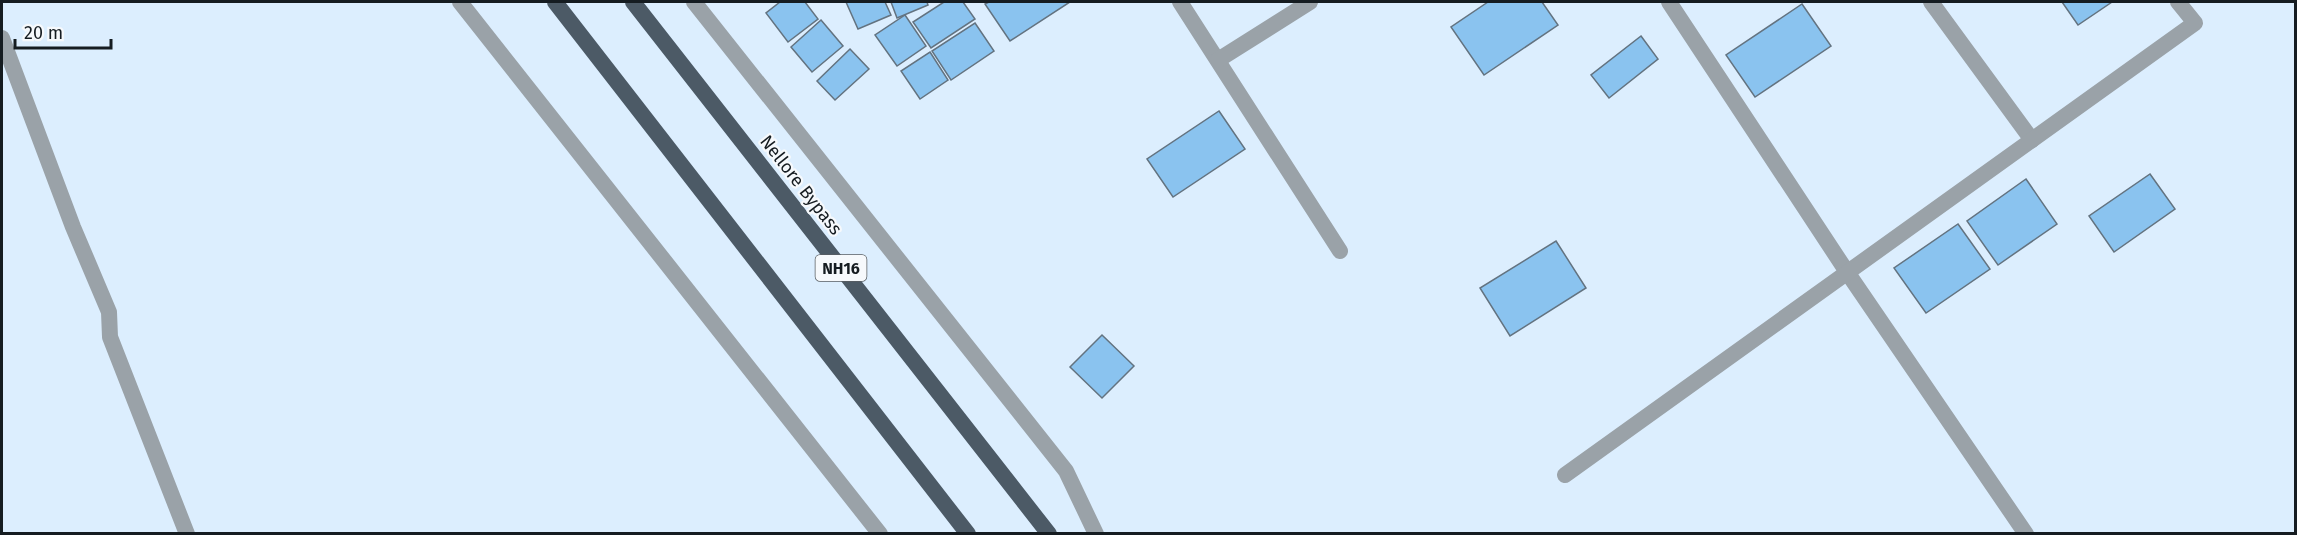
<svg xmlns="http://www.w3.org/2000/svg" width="2297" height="535" font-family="'Fira Sans',sans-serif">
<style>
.building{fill:#8ac3ef;stroke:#637380;stroke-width:1.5}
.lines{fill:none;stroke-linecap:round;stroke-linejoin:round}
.minor{stroke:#9aa2a8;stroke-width:16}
.trunk{stroke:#4c5a66;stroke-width:16}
.labels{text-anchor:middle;stroke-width:4.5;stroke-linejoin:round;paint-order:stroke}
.shield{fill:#f6f9fc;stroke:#585e63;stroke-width:1.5}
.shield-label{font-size:16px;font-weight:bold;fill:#151c21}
.street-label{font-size:18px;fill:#151c21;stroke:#f6f9fc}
</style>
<rect width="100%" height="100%" fill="#dceefe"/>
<g class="building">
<polygon points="780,2 805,2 818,19 788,42 766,13"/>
<polygon points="846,2 885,2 891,15 858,29"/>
<polygon points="891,2 927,2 928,5 897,18"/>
<polygon points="944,2 963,2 975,19 931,48 913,22"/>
<polygon points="989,2 1070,2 1010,41 985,4"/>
<polygon points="1488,2 1542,2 1558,25 1484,75 1451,27"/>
<polygon points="2062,2 2112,2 2078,25"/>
<polygon points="1802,4 1831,46 1755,97 1726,55"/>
<polygon points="905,15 926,46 897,66 875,35"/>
<polygon points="821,20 843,46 812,72 791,47"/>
<polygon points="975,23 994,51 951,80 932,51"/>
<polygon points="1641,36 1658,59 1609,98 1591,75"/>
<polygon points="850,49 869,69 835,100 817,81"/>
<polygon points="930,52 948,80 920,99 901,71"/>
<polygon points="1219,111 1245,149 1173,197 1147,159"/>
<polygon points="2150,174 2175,209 2114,252 2089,216"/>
<polygon points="2026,179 2057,224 1998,265 1967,221"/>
<polygon points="1958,224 1990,269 1926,313 1894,268"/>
<polygon points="1556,241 1586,288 1510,336 1480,288"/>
<polygon points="1102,335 1134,366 1102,398 1070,367"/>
</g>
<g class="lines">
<g class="minor">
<polyline points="460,2 880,534"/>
<polyline points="694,2 1066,471 1096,534"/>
<polyline points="1180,2 1340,251"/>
<polyline points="1669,2 1847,272 2026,534"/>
<polyline points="1931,2 2032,140"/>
<polyline points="2,38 73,227 109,312 110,337 187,534"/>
<polyline points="1218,60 1310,2"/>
<polyline points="1565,475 2195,23 2178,2"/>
</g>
<g class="trunk">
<polyline points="555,2 968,534"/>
<polyline points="633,2 1049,534"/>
</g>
</g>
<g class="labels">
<rect class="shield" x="815.5" y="255" width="51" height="26" rx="4.5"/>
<g class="shield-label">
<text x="841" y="274">NH16</text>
</g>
<g class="street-label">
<text transform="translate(801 185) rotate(52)" y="6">Nellore Bypass</text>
</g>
</g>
<rect width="2297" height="535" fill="none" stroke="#151c21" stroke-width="6"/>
<path d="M15 39v9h96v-9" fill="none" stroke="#151c21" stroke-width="3"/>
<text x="24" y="39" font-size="18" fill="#151c21" stroke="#f6f9fc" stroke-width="4.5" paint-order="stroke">20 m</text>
</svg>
